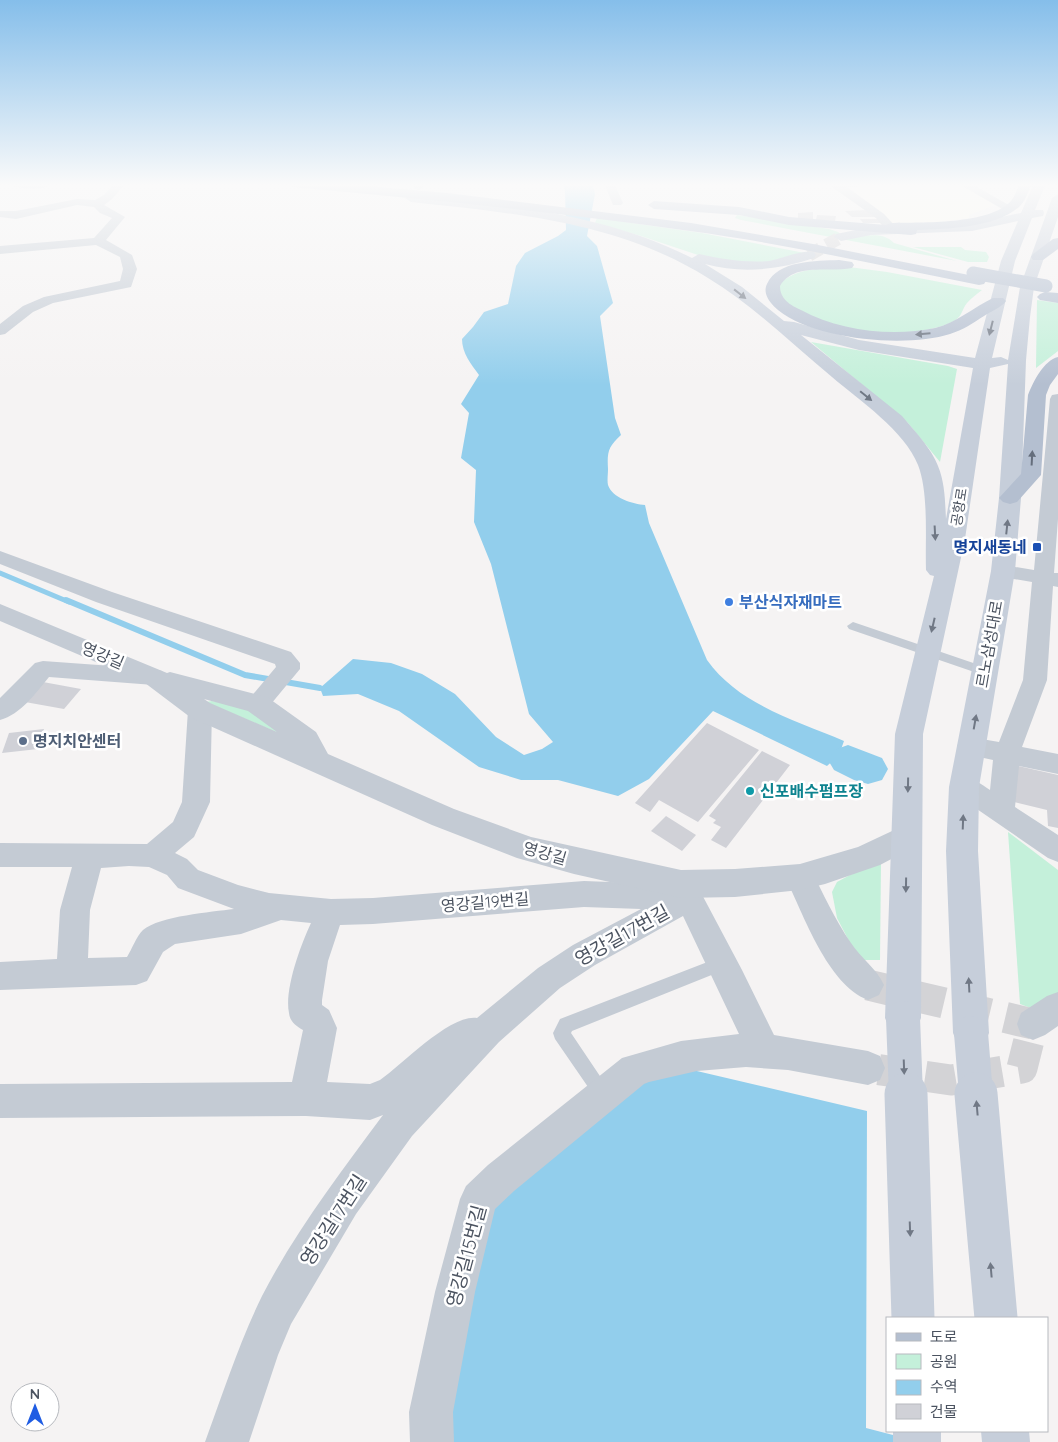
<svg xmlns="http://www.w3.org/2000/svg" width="1058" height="1442" font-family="Quicksand,'Noto Sans KR',sans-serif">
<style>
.commercial{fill:#fdfaef}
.green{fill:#c4f0da}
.water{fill:#92ceec}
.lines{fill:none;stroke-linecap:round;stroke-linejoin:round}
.stream-far1{stroke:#92ceec;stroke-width:5}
.stream{stroke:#92ceec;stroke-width:6}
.river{fill:#92ceec;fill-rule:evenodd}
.building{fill:#d0d1d7}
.minor-tunnel{stroke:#d3d3d6;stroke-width:31;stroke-dasharray:31 16;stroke-linecap:butt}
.secondary-tunnel{stroke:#d3d3d6;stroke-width:13;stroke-dasharray:13 7;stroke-linecap:butt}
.service{fill:#c4cbd4;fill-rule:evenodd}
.minor{fill:#c4cbd4;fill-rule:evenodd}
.tertiary{fill:#c4cbd4;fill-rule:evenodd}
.secondary{fill:#c6ceda;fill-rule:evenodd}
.primary{fill:#b4bfd0;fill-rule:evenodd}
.secondary-bridge-far1{stroke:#c6ceda;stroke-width:34}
.secondary-bridge{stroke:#c6ceda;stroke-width:43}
.primary-bridge{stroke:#b4bfd0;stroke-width:13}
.oneway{fill:#707885}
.oneway2{fill:#656e7c}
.transit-dot{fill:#1a4fb4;stroke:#fff;stroke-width:2}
.shop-dot{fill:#3f7fe0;stroke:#fff;stroke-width:2}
.service-dot{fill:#5c6f8a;stroke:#fff;stroke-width:2}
.culture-dot{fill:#0f9aa8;stroke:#fff;stroke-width:2}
.labels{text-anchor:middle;stroke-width:5;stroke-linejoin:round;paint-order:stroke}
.far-street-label{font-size:14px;fill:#4b5360;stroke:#fff}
.transit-label{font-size:16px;font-weight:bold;fill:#164399;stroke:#fff;text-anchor:end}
.shop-label{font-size:16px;font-weight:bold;fill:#366cbe;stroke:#fff;text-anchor:start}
.street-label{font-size:16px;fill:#4b5360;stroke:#fff}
.service-label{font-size:16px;font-weight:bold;fill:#4e5e75;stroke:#fff;text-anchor:start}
.culture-label{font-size:16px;font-weight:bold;fill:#0d838f;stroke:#fff;text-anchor:start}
.near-street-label{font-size:19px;fill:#4b5360;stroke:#fff}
</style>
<rect width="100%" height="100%" fill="#f5f3f3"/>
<polygon class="commercial" points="872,183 959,183 998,204 969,215 969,218 938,222 890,224 839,186"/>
<g class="green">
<path d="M737 215 829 229 838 232 846 238C862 237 882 230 894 243L957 261 741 220 735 218Z"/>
<polygon points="597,218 702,233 805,253 769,264 710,259 641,236 595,223"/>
<polygon points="913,247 961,247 965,250 986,252 989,257 987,262 968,262"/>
<path d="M849 267 887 272 982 290C977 294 971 298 967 303 962 309 962 317 954 321 914 342 825 333 790 305 786 302 782 298 779 294V284C799 266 824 269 849 267Z"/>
<polygon points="1037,300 1058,303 1058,351 1036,368"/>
<polygon points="811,342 948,366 957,369 940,462 908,423"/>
<polygon points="212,701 250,709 297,741 206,702"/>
<polygon points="1008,832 1058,870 1058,993 1036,1010 1020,1004"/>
<polygon points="881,861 880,960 859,960 837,918 832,892 837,882 874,862"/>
</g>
<g class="water">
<path d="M563 183H592L595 194 587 236 597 246 613 303 600 316 615 418 621 435C608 447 607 452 608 469 608 474 607 481 608 485 612 498 633 504 645 505L649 523 707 660C739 705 797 721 844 741L839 755 827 766 713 711 649 779 618 796 558 780H521L479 767 399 711 358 694 323 696 320 688 353 659 391 663 422 674 455 694 496 737 524 755 542 749 553 742 529 714 491 564 474 522 476 470 461 458 469 413 461 404 479 375C471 364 462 353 462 339L473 327 484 312 508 304 516 266 525 253 558 236 566 230 565 191Z"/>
<polygon points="684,1068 867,1111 866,1428 920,1442 448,1442 447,1412 492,1202 646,1077"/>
</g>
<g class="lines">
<polyline class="stream-far1" points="0,573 69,602"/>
<polyline class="stream" points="66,600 245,675 320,688"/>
<polygon class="river" points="848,745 882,758 888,769 882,780 868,784 854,780 834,770 828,760 834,750"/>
</g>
<g class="building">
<polygon points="867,210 876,217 852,217 845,211"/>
<polygon points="813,212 813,220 798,219 798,213"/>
<polygon points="817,215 836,216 835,221 816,220"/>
<polygon points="860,219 878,219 881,223 863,223"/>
<polygon points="43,682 81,689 64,709 25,702"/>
<polygon points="707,723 759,750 698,822 659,800 650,812 635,803"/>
<polygon points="44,729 38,749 2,753 9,733"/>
<polygon points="762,751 790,765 726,848 711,840 721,827 713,823 716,820 709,816"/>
<polygon points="1014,765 1058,775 1058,828 1048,826 1047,810 1014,802"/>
<polygon points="666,816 696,835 682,851 651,831"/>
</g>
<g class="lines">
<polyline class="minor-tunnel" points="868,985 1033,1024 1022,1068 951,1080 868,1068"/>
<polyline class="secondary-tunnel" points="809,255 841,237"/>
<g class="service">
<polygon points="853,622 988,668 990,671 988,674 980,674 849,629 847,626"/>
<polygon points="723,956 729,958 731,963 729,968 572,1031 571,1033 612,1094 609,1100 603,1103 597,1100 555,1039 553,1033 560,1019"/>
</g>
<g class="minor">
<path d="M9 183H53C43 192 22 189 10 185Z"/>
<polygon points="115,183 126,183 112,199 104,205 125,217 106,240 132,255 137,269 131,287 53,303 33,312 5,334 0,335 0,324 23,306 44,297 120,281 123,269 120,257 96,245 0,254 0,246 94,238 112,218 100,213 94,207 77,205 16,219 0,217 0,211 16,211 77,199 95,200 104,195"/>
<polygon points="411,183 422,183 424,187 419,190 415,189"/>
<polygon points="604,183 614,183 623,203 621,205 613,205"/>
<polygon points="832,183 868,183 863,186 847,187 884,214 896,227 894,230 886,230 876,218 832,187"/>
<polygon points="957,183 970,183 1014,208 1012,210 1004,210"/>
<path d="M1058 394V519L1054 573H1058V587L1053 586 1047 680 1022 747 1058 754V774L1019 766 1015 807 1058 835V862L1048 858 955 794 951 787 955 780C969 775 978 782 990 790L993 760 961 753 957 746 961 739 970 737 999 742 1023 680 1032 582 996 576 992 571 996 566 1003 565 1034 570 1050 399 1052 395Z"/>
<polygon points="0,551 112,592 291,652 300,663 300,669 266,710 257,713 248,710 245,704 276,667 275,664 96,602 0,564"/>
<path d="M43 661 154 669 162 671 166 677 162 683 154 685 49 677C35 694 21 714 0 720V698L35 663Z"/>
<path d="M200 701 209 704 212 710 210 802 194 837 175 853 187 859 198 870 238 885 269 893 331 899 373 898 584 881 689 885 699 889 742 970 774 1035 868 1051 880 1056 885 1068 880 1080 868 1085 788 1070 746 1067 697 1071 649 1082 644 1084 514 1191 495 1209 475 1292 453 1412 454 1442H410L409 1412 435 1292 460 1199 466 1186 488 1165 622 1058 681 1041 739 1034 683 916 595 965 560 988 499 1042 412 1136 356 1214 291 1324 278 1355 249 1442H205C223 1393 239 1343 262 1296 295 1232 340 1173 383 1115L370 1120 306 1116 0 1118V1084L292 1082 303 1030C296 1026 290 1022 289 1013 284 990 301 944 311 923L281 920 241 934 175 944 163 952 147 981 136 985 0 990V962L57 959 60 910 72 867H0V843L147 844 173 822 182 802 188 710 191 704ZM129 866 149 867 167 875 178 888 234 909C211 912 160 916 143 930 136 937 132 949 127 957L88 958 90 910 101 868ZM584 907 641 909 573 945 538 968 477 1018C450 1014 403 1064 380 1080L370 1084 327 1082 337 1028 329 1010 322 1005V1000L328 961 340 925 373 924Z"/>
<path d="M800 865 810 868C823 893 835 920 851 943 861 958 877 969 884 985L879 995 868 1000C827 984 804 915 785 877L790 868Z"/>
<polygon points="1058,992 1058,1026 1045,1035 1033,1040 1021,1035 1017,1024 1021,1013 1047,996"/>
</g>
<path class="tertiary" d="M0 604 167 673 170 672 267 697 316 732 328 754 454 809 531 837 681 870 735 869 800 864 858 847 907 824 918 827 922 836 918 845 880 865 825 884 800 890 735 897 681 898 574 874 517 858 432 825 190 717 145 683 0 621ZM204 699 248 711 277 732 210 703Z"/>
<g class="secondary">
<path d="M1034 183H1046L1035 210H1043L1044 213 1043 216 1032 218 1015 261 992 358 1001 357 1008 360 1020 287 1052 198 1058 194V217L1034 287 1030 317 1026 360 1021 498 1015 571 979 787 978 851 989 1033 984 1045 971 1050 958 1045 953 1033 946 851 949 787 991 571 999 498 1008 364 990 368 965 539 923 734 921 1018 916 1030 903 1035 890 1030 885 1018 895 734 934 576 930 575 926 570C925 540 929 493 918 465 905 431 859 400 832 377 792 344 753 305 708 278 619 222 513 213 411 202L405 198 411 194C507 205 605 214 692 258L699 254C722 259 745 263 769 261 781 259 803 249 814 252L816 255 814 258C778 270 742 274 705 264L742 287 784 321 794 322 859 340 975 358 1001 261 1018 221 972 231 871 235 841 241 834 237 836 234 871 227 972 223 1021 213ZM801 335 859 350 973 368 946 519C945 501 945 483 938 466 932 449 913 429 902 416Z"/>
<rect x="893" y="1431" width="48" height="11"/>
<polygon points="981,1431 1029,1431 1030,1442 982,1442"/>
</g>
<g class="primary">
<path d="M286 183H333L447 193 691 223 813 244 979 277 984 278 986 281 984 284 979 285C883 266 787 244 690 231 558 212 425 199 292 187Z"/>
<path d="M1020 183H1032C1028 191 1026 201 1019 207 995 228 947 229 917 230L916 234 911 235 789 225 739 215 654 209 648 205 654 201 739 207 789 217 886 225 891 223C922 222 989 225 1011 201 1015 196 1017 189 1020 183Z"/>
<polygon points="1058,238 1058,249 1043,260 1033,260 1031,257 1033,254 1053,239"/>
<path d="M839 260 852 262 854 265 852 268C830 273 794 262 780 286 780 299 790 305 801 310 840 331 892 337 935 328 956 323 974 307 993 298H1003L1006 301C1001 308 991 311 984 316 973 323 963 330 950 334 906 348 815 340 778 310 771 304 762 294 767 284 778 260 816 261 839 260Z"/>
<polygon points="1045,292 1058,293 1058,303 1040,300 1037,297 1040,294"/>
<path d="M1058 357V374L1050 385 1046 395 1041 475 1017 502 1010 504 1003 502 999 498 1021 474 1028 395C1033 382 1044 360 1058 357Z"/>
</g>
<g class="secondary-bridge-far1">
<polyline points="903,1018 906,1095"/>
<polyline points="971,1033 976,1095"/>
</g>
<g class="secondary-bridge">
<polyline points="906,1094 913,1318"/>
<polyline points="976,1094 996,1318"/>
</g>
<polyline class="primary-bridge" points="973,273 1046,286"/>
</g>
<defs><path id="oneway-solid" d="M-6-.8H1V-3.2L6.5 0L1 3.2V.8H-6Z" transform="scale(1.25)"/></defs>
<g class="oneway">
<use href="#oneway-solid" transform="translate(740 294) rotate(38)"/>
<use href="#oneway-solid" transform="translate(991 328) rotate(104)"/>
<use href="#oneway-solid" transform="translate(866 396) rotate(39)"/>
<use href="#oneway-solid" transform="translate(1007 527) rotate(-84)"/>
<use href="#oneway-solid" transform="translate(935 533) rotate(87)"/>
<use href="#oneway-solid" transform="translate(933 625) rotate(103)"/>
<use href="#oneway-solid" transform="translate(975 722) rotate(-80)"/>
<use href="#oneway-solid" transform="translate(908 785) rotate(91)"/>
<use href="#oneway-solid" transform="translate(963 822) rotate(-88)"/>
<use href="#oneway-solid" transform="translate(906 885) rotate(91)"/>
<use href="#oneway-solid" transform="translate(969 985) rotate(-93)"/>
<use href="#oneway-solid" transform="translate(904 1067) rotate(88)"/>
<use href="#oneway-solid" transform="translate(977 1108) rotate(-95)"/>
<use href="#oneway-solid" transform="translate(910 1229) rotate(88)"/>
<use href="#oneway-solid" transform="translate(991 1270) rotate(-95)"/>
</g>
<g class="oneway2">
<use href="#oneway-solid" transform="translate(923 334) rotate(175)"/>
<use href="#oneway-solid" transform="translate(1032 458) rotate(-87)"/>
</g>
<linearGradient id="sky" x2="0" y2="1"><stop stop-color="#85beea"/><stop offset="0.48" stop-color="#fafafa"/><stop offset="1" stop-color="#fafafa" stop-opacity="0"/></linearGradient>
<rect width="1058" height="385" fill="url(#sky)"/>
<rect class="transit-dot" x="1032" y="542" width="10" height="10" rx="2.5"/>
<circle class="shop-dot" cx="729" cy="602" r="5"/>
<circle class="service-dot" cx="23" cy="741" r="5"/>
<circle class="culture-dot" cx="750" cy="791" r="5"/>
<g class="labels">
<g class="far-street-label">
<text transform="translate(959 507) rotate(-81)" y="5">공항로</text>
</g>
<g class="transit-label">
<text x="1027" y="553">명지새동네</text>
</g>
<g class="shop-label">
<text x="739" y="608">부산식자재마트</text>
</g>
<g class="street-label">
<text transform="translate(989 644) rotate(-80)" y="6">르노삼성대로</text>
<text transform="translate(103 655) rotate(23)" y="6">영강길</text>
<text transform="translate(545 853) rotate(16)" y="6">영강길</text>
<text transform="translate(485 902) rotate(-5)" y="6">영강길19번길</text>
</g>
<g class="service-label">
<text x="33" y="747">명지치안센터</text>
</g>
<g class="culture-label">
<text x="760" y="797">신포배수펌프장</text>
</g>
<g class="near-street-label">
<text transform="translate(622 935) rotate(-29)" y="7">영강길17번길</text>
<text transform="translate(333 1220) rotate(-57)" y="7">영강길17번길</text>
<text transform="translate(466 1256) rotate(-75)" y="7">영강길15번길</text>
</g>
</g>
<rect x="886" y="1317" width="162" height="115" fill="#ffffff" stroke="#b7babf"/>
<rect x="896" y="1333" width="25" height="8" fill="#b4bfd0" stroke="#b7babf"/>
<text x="930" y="1342" font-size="15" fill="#4b5360">도로</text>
<rect x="896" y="1354" width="25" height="15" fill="#c4f0da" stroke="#b7babf"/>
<text x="930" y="1367" font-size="15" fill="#4b5360">공원</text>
<rect x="896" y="1380" width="25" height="15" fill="#92ceec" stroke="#b7babf"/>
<text x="930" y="1392" font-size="15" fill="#4b5360">수역</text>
<rect x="896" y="1404" width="25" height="15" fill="#d0d1d7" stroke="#b7babf"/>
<text x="930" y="1417" font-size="15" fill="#4b5360">건물</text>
<g transform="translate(35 1407)"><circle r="24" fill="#ffffff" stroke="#b7babf"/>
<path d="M0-4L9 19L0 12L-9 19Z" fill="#1f5ce3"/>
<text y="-8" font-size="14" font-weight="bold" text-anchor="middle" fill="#4b5360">N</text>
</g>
</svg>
